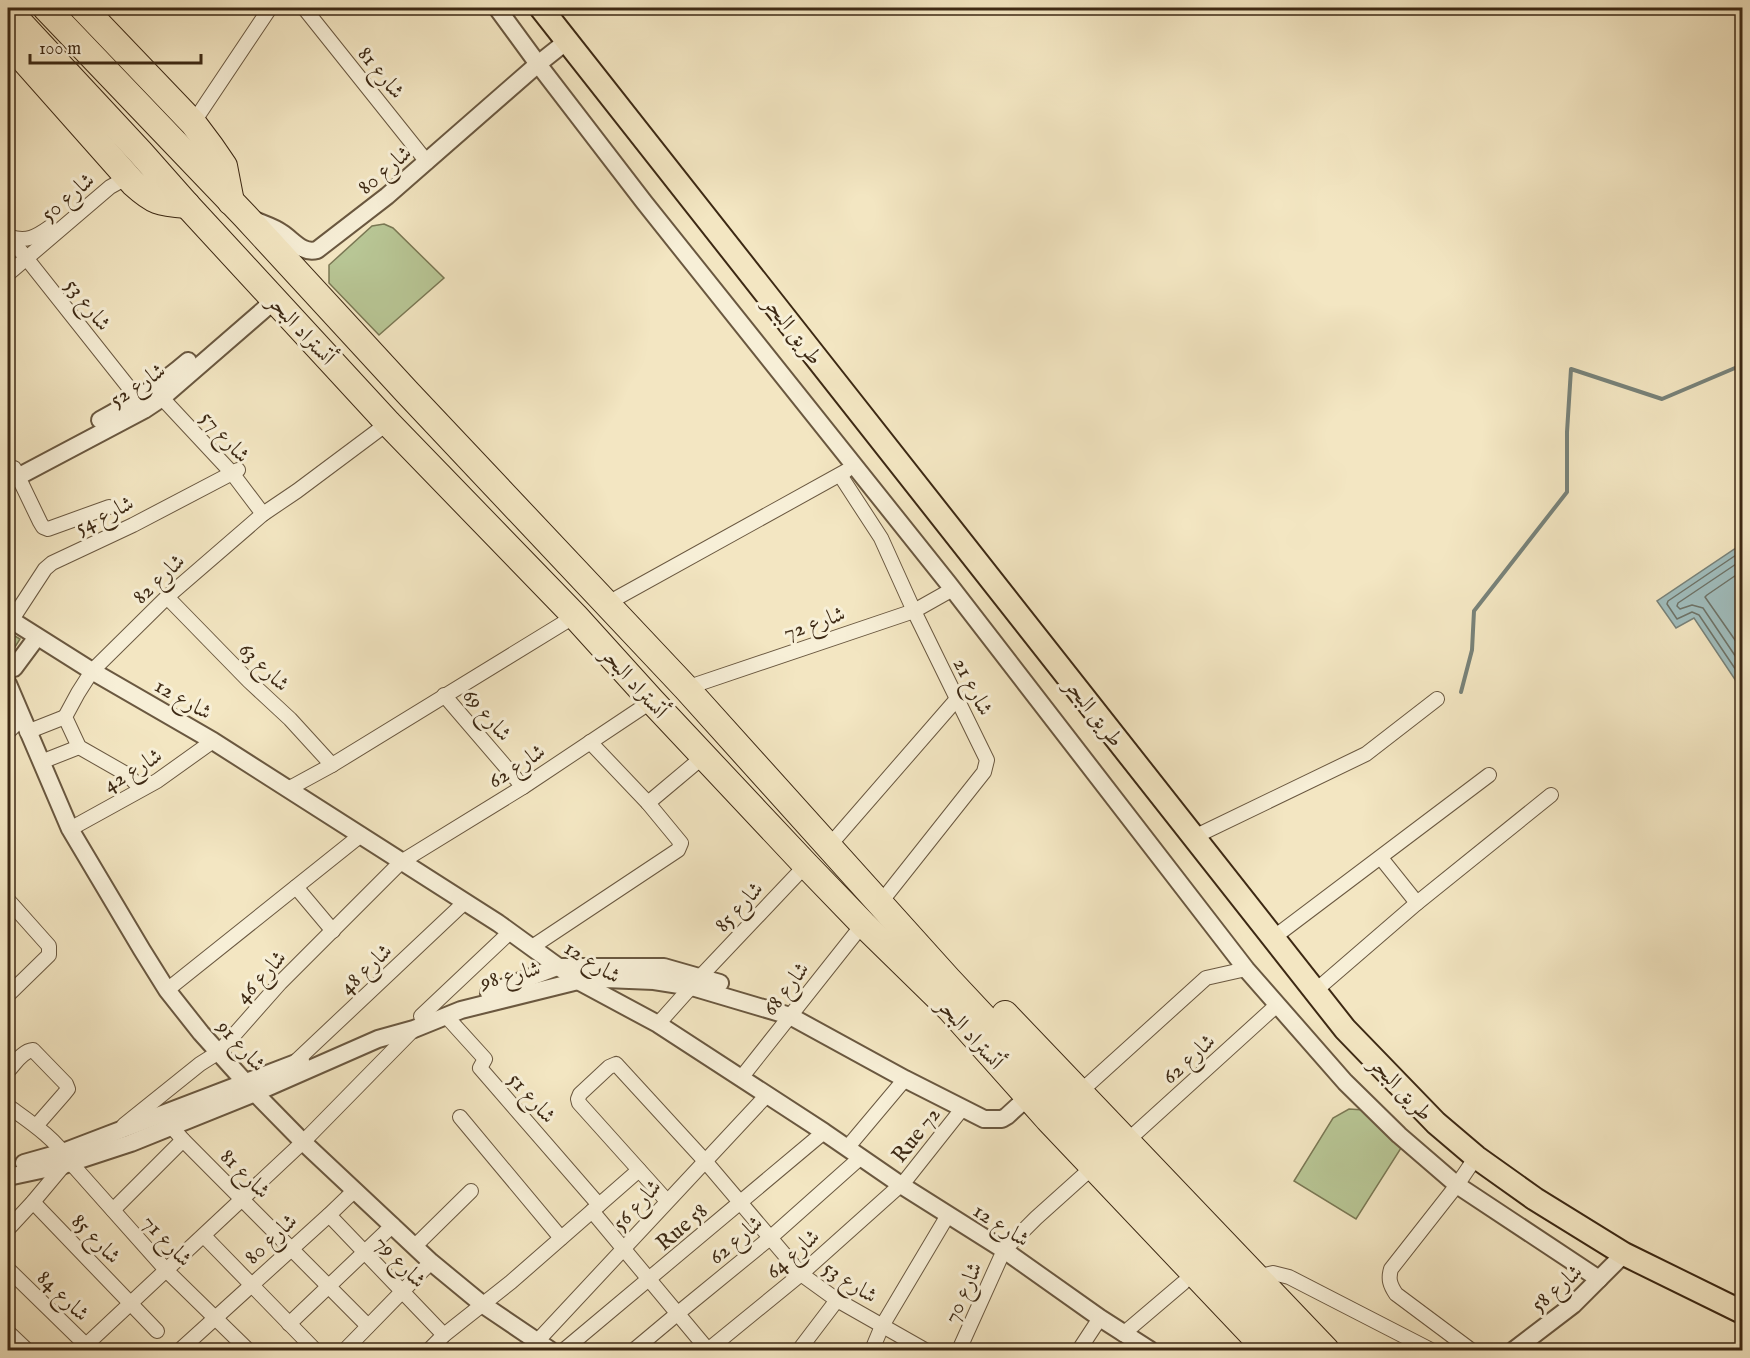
<svg xmlns="http://www.w3.org/2000/svg" width="1750" height="1358" font-family="'IM FELL English',Amiri,serif">
<style>
.green{fill:#b8c695;stroke:#7a7854;stroke-width:1.5}
.water{fill:#a0bdbd;stroke:#788279;stroke-width:1.5}
.lines{fill:none;stroke-linecap:round;stroke-linejoin:round}
.shore{stroke:#6e7368;stroke-width:1.5}
.stream{stroke:#788279;stroke-width:4}
.minor-casing{stroke:#6a5840;stroke-width:16}
.tertiary-casing{stroke:#6a5840;stroke-width:20}
.trunk-casing{stroke:#3d2914;stroke-width:26}
.motorway-casing{stroke:#3d2914;stroke-width:28}
.minor{stroke:#f7efd7;stroke-width:14}
.tertiary{stroke:#f7efd7;stroke-width:16}
.trunk{stroke:#f3e6c2;stroke-width:22}
.motorway{stroke:#f3e6c2;stroke-width:26}
.labels{text-anchor:middle;stroke-width:6;stroke-linejoin:round;paint-order:stroke}
.street-label{font-size:22px;fill:#3d2914;stroke:#f7efd7}
</style>
<rect width="100%" height="100%" fill="#f3e6c2"/>
<filter id="stains"><feTurbulence type="fractalNoise" baseFrequency=".00333" numOctaves="4"/><feColorMatrix values="0 0 0 0 .2 0 0 0 0 .09 0 0 0 0 .02 0 0 0 .5 -.17"/></filter>
<radialGradient id="worn" r=".72"><stop offset=".6" stop-color="#630" stop-opacity="0"/><stop offset="1" stop-color="#630" stop-opacity=".3"/></radialGradient>
<g class="green">
<polygon points="384,224 393,228 444,278 379,335 329,283 329,265 372,226"/>
<polygon points="8,632 20,639 10,655 8,654"/>
<polygon points="1349,1109 1364,1110 1403,1145 1356,1219 1294,1181 1333,1118"/>
</g>
<polygon class="water" points="1742,544 1742,690 1694,618 1676,628 1657,601"/>
<g class="lines">
<g class="shore">
<polyline points="1742,551 1668,601 1667,604 1677,619 1692,612 1699,615 1742,679"/>
<polyline points="1742,560 1678,603 1677,606 1680,609 1692,605 1703,608 1742,666"/>
<polyline points="1742,571 1707,595 1705,597 1742,650"/>
</g>
<polyline class="stream" points="1461,692 1472,650 1474,611 1567,492 1567,432 1571,369 1662,399 1742,365"/>
<defs>
<g id="minor">
<polyline points="304,8 427,162"/>
<polyline points="193,123 270,8"/>
<polyline points="8,235 138,399"/>
<path d="M10 237C27 242 36 237 50 227"/>
<polyline points="8,274 110,187 128,177"/>
<polyline points="157,389 162,398 232,473 263,514"/>
<polyline points="14,468 40,522 43,527 48,529 109,507"/>
<polyline points="840,475 881,538 914,611 987,760 984,772 881,902"/>
<polyline points="167,597 249,681 290,719 332,765"/>
<polyline points="606,604 846,471"/>
<polyline points="11,621 45,569 52,563 133,525 238,470"/>
<polyline points="686,688 914,611 953,589"/>
<polyline points="444,695 523,787"/>
<polyline points="8,732 22,718"/>
<polyline points="27,732 65,717"/>
<polyline points="41,762 79,747"/>
<polyline points="141,789 128,775 79,747 65,717 78,693 92,671 167,597 263,514 297,491 388,423"/>
<polyline points="288,789 332,765 575,616"/>
<polyline points="648,803 704,756"/>
<polyline points="70,829 157,781 213,741"/>
<polyline points="1194,837 1366,754 1437,699"/>
<polyline points="829,846 956,700"/>
<polyline points="1381,858 1417,903"/>
<polyline points="296,887 333,931"/>
<polyline points="8,900 49,946 49,955 8,995"/>
<polyline points="1273,938 1489,775"/>
<polyline points="532,947 678,850 681,843 648,803 590,742"/>
<polyline points="167,990 361,835"/>
<polyline points="1315,991 1417,903 1551,795"/>
<polyline points="421,1016 510,932"/>
<polyline points="446,1016 485,1059 480,1068 599,1205"/>
<polyline points="658,1024 700,977 806,865"/>
<polyline points="293,1064 465,902"/>
<path d="M8 1071C15 1064 22 1051 33 1050L66 1084 68 1089 64 1094 36 1126"/>
<polyline points="741,1078 863,924"/>
<polyline points="1080,1092 1206,978 1246,969"/>
<path d="M8 1106C30 1122 55 1138 70 1162L167 1271 248 1350"/>
<polyline points="460,1117 561,1238"/>
<polyline points="124,1125 200,1064 219,1052 280,983 401,862 523,787 652,701"/>
<polyline points="171,1126 183,1140 368,1326"/>
<polyline points="1127,1141 1277,1005"/>
<polyline points="847,1148 905,1079"/>
<polyline points="667,1201 579,1103 578,1099 580,1094 609,1067 616,1064 705,1161 801,1274 837,1300 925,1350"/>
<polyline points="33,1202 157,1331"/>
<polyline points="113,1210 183,1140"/>
<polyline points="592,1211 708,1350"/>
<polyline points="329,1215 444,1335"/>
<polyline points="8,1229 33,1202 64,1165"/>
<polyline points="204,1236 315,1350"/>
<polyline points="415,1246 471,1191"/>
<polyline points="8,1269 91,1350"/>
<polyline points="1256,1277 1273,1273 1289,1277 1431,1350"/>
<polyline points="289,1324 393,1225"/>
<polyline points="8,1332 27,1350"/>
<polyline points="1123,1334 1183,1283"/>
<polyline points="86,1345 303,1142 414,1029"/>
<polyline points="180,1350 329,1215 355,1190"/>
<polyline points="345,1350 431,1262"/>
<polyline points="429,1350 444,1335 511,1282 639,1170"/>
<polyline points="529,1350 767,1095"/>
<polyline points="564,1350 824,1132"/>
<polyline points="634,1350 677,1314 770,1238 861,1157"/>
<polyline points="708,1350 801,1274 905,1181 962,1109"/>
<polyline points="799,1350 837,1300"/>
<polyline points="872,1350 882,1326 948,1215"/>
<polyline points="959,1350 1004,1250 1036,1218 1085,1174"/>
<polyline points="1079,1350 1100,1318"/>
<path d="M1471 1350 1396 1294C1390 1285 1388 1279 1391 1269L1457 1185 1476 1157"/>
</g>
<g id="tertiary">
<polyline points="497,8 538,64 644,202 948,583 1246,969 1345,1082 1399,1135 1457,1185 1599,1279"/>
<path d="M254 220C263 224 274 227 282 233 293 240 302 254 317 250L387 196 538 64 567 41"/>
<path d="M100 420C133 402 159 386 188 361"/>
<polyline points="8,482 144,410 162,398 275,300"/>
<polyline points="8,618 92,671 213,741 498,923 578,981 658,1024 824,1132 901,1185 1004,1250 1100,1318 1150,1350"/>
<polyline points="8,669 14,668 37,637"/>
<polyline points="8,684 70,829 142,950 167,990 201,1033 255,1093 303,1142 431,1262 482,1304 550,1350"/>
<polyline points="489,993 557,967 664,967 720,983"/>
<polyline points="24,1163 63,1152 301,1061"/>
<polyline points="8,1177 64,1165 131,1143 255,1093 378,1039 414,1029 461,1010 578,981 605,979 654,981 692,987 790,1016 905,1079 984,1119 1002,1119 1007,1116 1019,1105"/>
<polyline points="1514,1350 1573,1305 1624,1254"/>
</g>
<polyline id="trunk" points="541,8 1345,1029 1436,1123 1476,1157 1535,1199 1624,1254 1742,1312"/>
<g id="motorway">
<polyline points="46,8 245,216 407,392 686,688 948,979 1274,1327 1300,1350"/>
<polyline points="83,8 193,123 211,147 224,166 231,202"/>
<polyline points="8,10 141,153 187,205 388,423 575,616 652,701 806,865 863,924 950,1009 1048,1119 1267,1350"/>
<path d="M8 42 133 183C154 202 159 203 187 205"/>
<polyline points="1005,1014 1326,1350"/>
</g>
</defs>
<use href="#minor" class="minor-casing"/>
<use href="#tertiary" class="tertiary-casing"/>
<use href="#trunk" class="trunk-casing"/>
<use href="#motorway" class="motorway-casing"/>
<use href="#minor" class="minor"/>
<use href="#tertiary" class="tertiary"/>
<use href="#trunk" class="trunk"/>
<use href="#motorway" class="motorway"/>
</g>
<g class="labels">
<g class="street-label">
<text transform="translate(382 72) rotate(51)" y="8">شارع 81</text>
<text transform="translate(384 169) rotate(-40)" y="8">شارع 80</text>
<text transform="translate(67 196) rotate(-40)" y="8">شارع 50</text>
<text transform="translate(89 304) rotate(52)" y="8">شارع 53</text>
<text transform="translate(302 329) rotate(47)" y="8">أتستراد البحر</text>
<text transform="translate(794 330) rotate(52)" y="8">طريق البحر</text>
<text transform="translate(137 384) rotate(-33)" y="8">شارع 52</text>
<text transform="translate(226 436) rotate(48)" y="8">شارع 57</text>
<text transform="translate(104 514) rotate(-26)" y="8">شارع 54</text>
<text transform="translate(158 578) rotate(-43)" y="8">شارع 82</text>
<text transform="translate(814 622) rotate(-19)" y="8">شارع 72</text>
<text transform="translate(265 666) rotate(44)" y="8">شارع 63</text>
<text transform="translate(635 682) rotate(48)" y="8">أتستراد البحر</text>
<text transform="translate(974 686) rotate(63)" y="8">شارع 21</text>
<text transform="translate(184 698) rotate(30)" y="8">شارع 12</text>
<text transform="translate(1095 712) rotate(52)" y="8">طريق البحر</text>
<text transform="translate(488 714) rotate(49)" y="8">شارع 69</text>
<text transform="translate(516 765) rotate(-33)" y="8">شارع 62</text>
<text transform="translate(132 769) rotate(-31)" y="8">شارع 42</text>
<text transform="translate(738 906) rotate(-47)" y="8">شارع 85</text>
<text transform="translate(593 961) rotate(32)" y="8">شارع 12</text>
<text transform="translate(365 968) rotate(-43)" y="8">شارع 48</text>
<text transform="translate(510 974) rotate(-14)" y="8">شارع 98</text>
<text transform="translate(260 976) rotate(-47)" y="8">شارع 46</text>
<text transform="translate(785 988) rotate(-52)" y="8">شارع 68</text>
<text transform="translate(971 1033) rotate(48)" y="8">أتستراد البحر</text>
<text transform="translate(242 1045) rotate(48)" y="8">شارع 91</text>
<text transform="translate(1188 1058) rotate(-42)" y="8">شارع 62</text>
<text transform="translate(1402 1088) rotate(46)" y="8">طريق البحر</text>
<text transform="translate(533 1097) rotate(49)" y="8">شارع 51</text>
<text transform="translate(915 1134) rotate(-52)" y="8">Rue 72</text>
<text transform="translate(246 1173) rotate(45)" y="8">شارع 81</text>
<text transform="translate(636 1204) rotate(-47)" y="8">شارع 56</text>
<text transform="translate(1002 1224) rotate(33)" y="8">شارع 12</text>
<text transform="translate(681 1226) rotate(-41)" y="8">Rue 58</text>
<text transform="translate(97 1238) rotate(46)" y="8">شارع 85</text>
<text transform="translate(270 1238) rotate(-43)" y="8">شارع 80</text>
<text transform="translate(735 1239) rotate(-40)" y="8">شارع 62</text>
<text transform="translate(168 1240) rotate(47)" y="8">شارع 71</text>
<text transform="translate(792 1253) rotate(-41)" y="8">شارع 64</text>
<text transform="translate(401 1261) rotate(46)" y="8">شارع 79</text>
<text transform="translate(851 1281) rotate(33)" y="8">شارع 53</text>
<text transform="translate(1556 1287) rotate(-41)" y="8">شارع 58</text>
<text transform="translate(962 1292) rotate(-66)" y="8">شارع 70</text>
<text transform="translate(64 1295) rotate(44)" y="8">شارع 84</text>
</g>
</g>
<rect width="1750" height="1358" fill="none" stroke="#f3e6c2" stroke-width="30"/>
<rect x="9" y="9" width="1732" height="1340" fill="none" stroke="#3d2914" stroke-width="3"/>
<rect x="15" y="15" width="1720" height="1328" fill="none" stroke="#3d2914" stroke-width="1.5"/>
<path d="M30 54v9h171v-9" fill="none" stroke="#3d2914" stroke-width="3"/>
<text x="39" y="54" font-size="18" fill="#3d2914" stroke="#f7efd7" stroke-width="4.5" paint-order="stroke">100 m</text>
<rect width="100%" height="100%" filter="url(#stains)"/>
<rect width="100%" height="100%" fill="url(#worn)"/>
</svg>
